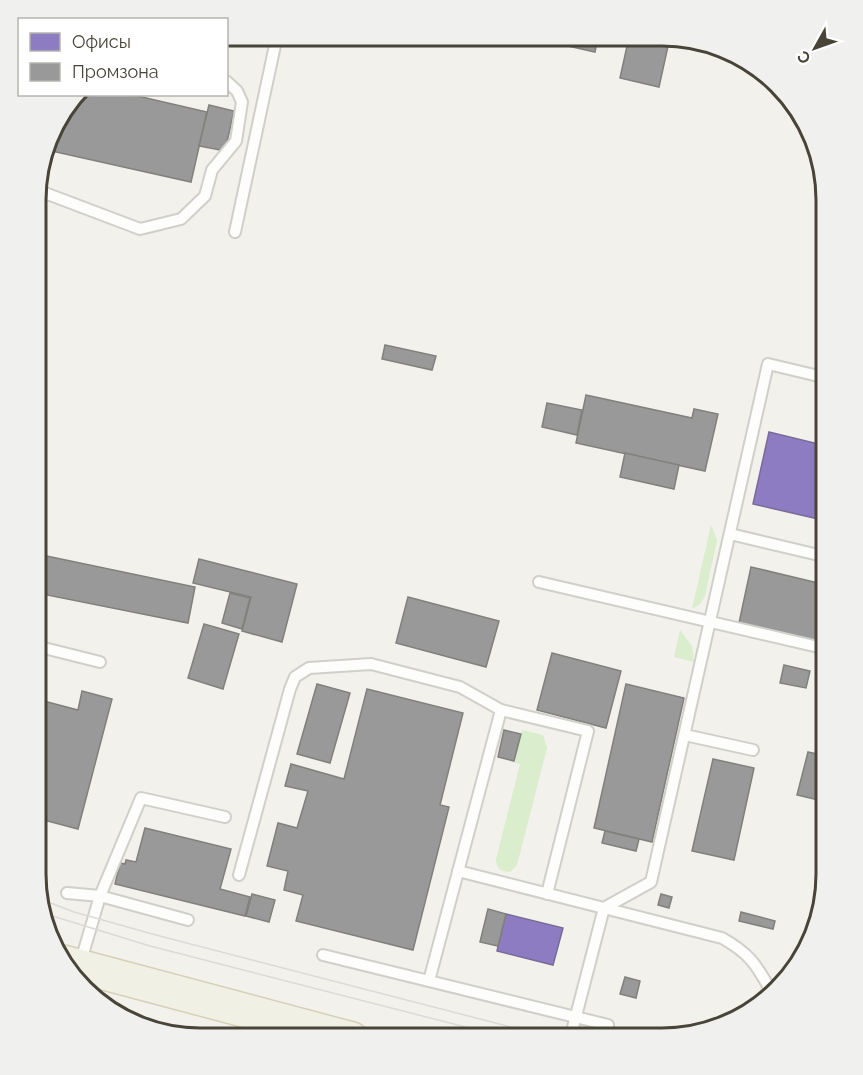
<svg xmlns="http://www.w3.org/2000/svg" width="863" height="1075" font-family="Raleway,sans-serif">
<style>
.grass{fill:#daedcc}
.offices{fill:#8e7cc3;stroke:#796b99;stroke-width:1.5}
.industry{fill:#999;stroke:#81807c;stroke-width:1.5}
.lines{fill:none;stroke-linecap:round;stroke-linejoin:round}
.lane-casing{stroke:#d0cfc9;stroke-width:14}
.primary-casing{stroke:#d4d1b9;stroke-width:36}
.lane{stroke:#fdfdfc;stroke-width:10}
.primary{stroke:#f1f0e4;stroke-width:33}
.tram{stroke:#dadad9;stroke-width:1.5}
.rim{fill:none;stroke:#484437;stroke-width:3}
</style>
<rect width="100%" height="100%" fill="#f2f1ec"/>
<g class="grass">
<polygon points="711,525 717,540 705,596 700,604 692,609"/>
<polygon points="680,630 692,646 694,662 674,657"/>
<path d="M522 730 543 735 547 748 517 865 510 872C501 872 496 868 496 859L520 764 515 763Z"/>
</g>
<g class="offices">
<polygon points="769,432 827,446 827,521 753,504"/>
<polygon points="506,914 563,928 553,965 497,951"/>
</g>
<g class="industry">
<polygon points="528,37 598,37 595,52"/>
<polygon points="629,37 670,37 659,87 620,78"/>
<polygon points="78,94 129,94 207,112 191,182 47,150 58,119"/>
<polygon points="209,105 234,111 225,151 199,146"/>
<polygon points="385,345 436,356 432,370 382,359"/>
<polygon points="586,395 692,418 694,409 718,414 705,471 576,443"/>
<polygon points="547,403 582,410 577,435 542,427"/>
<polygon points="625,453 679,465 674,489 620,477"/>
<polygon points="37,554 195,587 188,623 37,593"/>
<polygon points="199,559 297,584 282,642 242,631 251,597 193,583"/>
<polygon points="751,567 827,585 827,644 739,623"/>
<polygon points="230,593 250,598 242,629 222,623"/>
<polygon points="408,597 499,621 486,667 396,643"/>
<polygon points="204,624 239,634 223,689 188,678"/>
<polygon points="552,653 621,671 606,728 537,710"/>
<polygon points="784,665 810,671 806,688 780,683"/>
<polygon points="317,684 350,693 330,763 297,754"/>
<polygon points="626,684 684,698 652,842 594,828"/>
<polygon points="367,689 463,713 440,805 449,807 413,950 296,921 303,895 284,890 288,871 267,866 278,823 297,828 308,791 285,786 291,764 344,779"/>
<polygon points="82,691 112,699 78,829 36,818 36,699 78,710"/>
<polygon points="504,730 521,734 514,761 498,757"/>
<polygon points="808,752 827,756 827,802 797,795"/>
<polygon points="713,759 754,768 734,860 692,851"/>
<polygon points="145,828 231,849 220,889 250,897 245,916 115,884 120,863 125,864 126,860 136,862"/>
<polygon points="605,831 639,839 636,851 602,843"/>
<polygon points="252,894 275,900 269,922 246,916"/>
<polygon points="661,894 672,897 669,908 658,905"/>
<polygon points="488,909 506,914 498,946 480,942"/>
<polygon points="741,912 775,921 773,929 739,921"/>
<polygon points="625,977 640,981 636,998 620,994"/>
</g>
<g class="lines">
<defs>
<g id="lane">
<polyline points="236,36 244,38"/>
<polyline points="37,190 140,229 181,219 205,196 212,170 236,141 242,102 237,91 226,81"/>
<polyline points="235,232 277,36"/>
<polyline points="730,534 827,557"/>
<polyline points="539,582 827,649"/>
<polyline points="36,646 100,662"/>
<polyline points="685,735 753,750"/>
<path d="M458 871 722 938C749 953 756 964 771 991"/>
<polyline points="239,875 290,689 295,677 309,668 371,664 460,687 501,710"/>
<polyline points="67,893 100,896 188,920"/>
<polyline points="323,955 608,1025"/>
<polyline points="80,964 100,896 141,798 225,817"/>
<polyline points="429,981 501,710 588,731 547,894"/>
<polyline points="570,1039 604,908 651,882 768,364 827,378"/>
</g>
<polyline id="primary" points="63,962 352,1039"/>
</defs>
<use href="#lane" class="lane-casing"/>
<use href="#primary" class="primary-casing"/>
<use href="#lane" class="lane"/>
<use href="#primary" class="primary"/>
<g class="tram">
<polyline points="43,900 74,912 156,935 557,1039"/>
<polyline points="46,914 150,946 512,1039"/>
</g>
</g>
<path d="M0 0H863V1075H0ZM200 46H662A154 154 0 0 1 816 200V874A154 154 0 0 1 662 1028H200A154 154 0 0 1 46 874V200A154 154 0 0 1 200 46Z" fill="#f0f0ef" fill-rule="evenodd"/>
<path class="rim" d="M200 46H662A154 154 0 0 1 816 200V874A154 154 0 0 1 662 1028H200A154 154 0 0 1 46 874V200A154 154 0 0 1 200 46Z"/>
<rect x="18" y="18" width="210" height="78" fill="#ffffff" stroke="#b6b4af" stroke-width="1.5"/>
<rect x="30" y="33" width="30" height="18" fill="#8e7cc3" stroke="#b6b4af" stroke-width="1.5"/>
<text x="72" y="48" font-size="18" fill="#484437">Офисы</text>
<rect x="30" y="63" width="30" height="18" fill="#999999" stroke="#b6b4af" stroke-width="1.5"/>
<text x="72" y="78" font-size="18" fill="#484437">Промзона</text>
<g transform="translate(815 48) rotate(230)" stroke="#ffffff" stroke-width="4.5" paint-order="stroke">
<path d="M0-4.5L10 22L0 15L-10 22Z" fill="#484437"/>
<text y="-9" font-size="16" font-weight="bold" text-anchor="middle" fill="#484437">С</text>
</g>
</svg>
